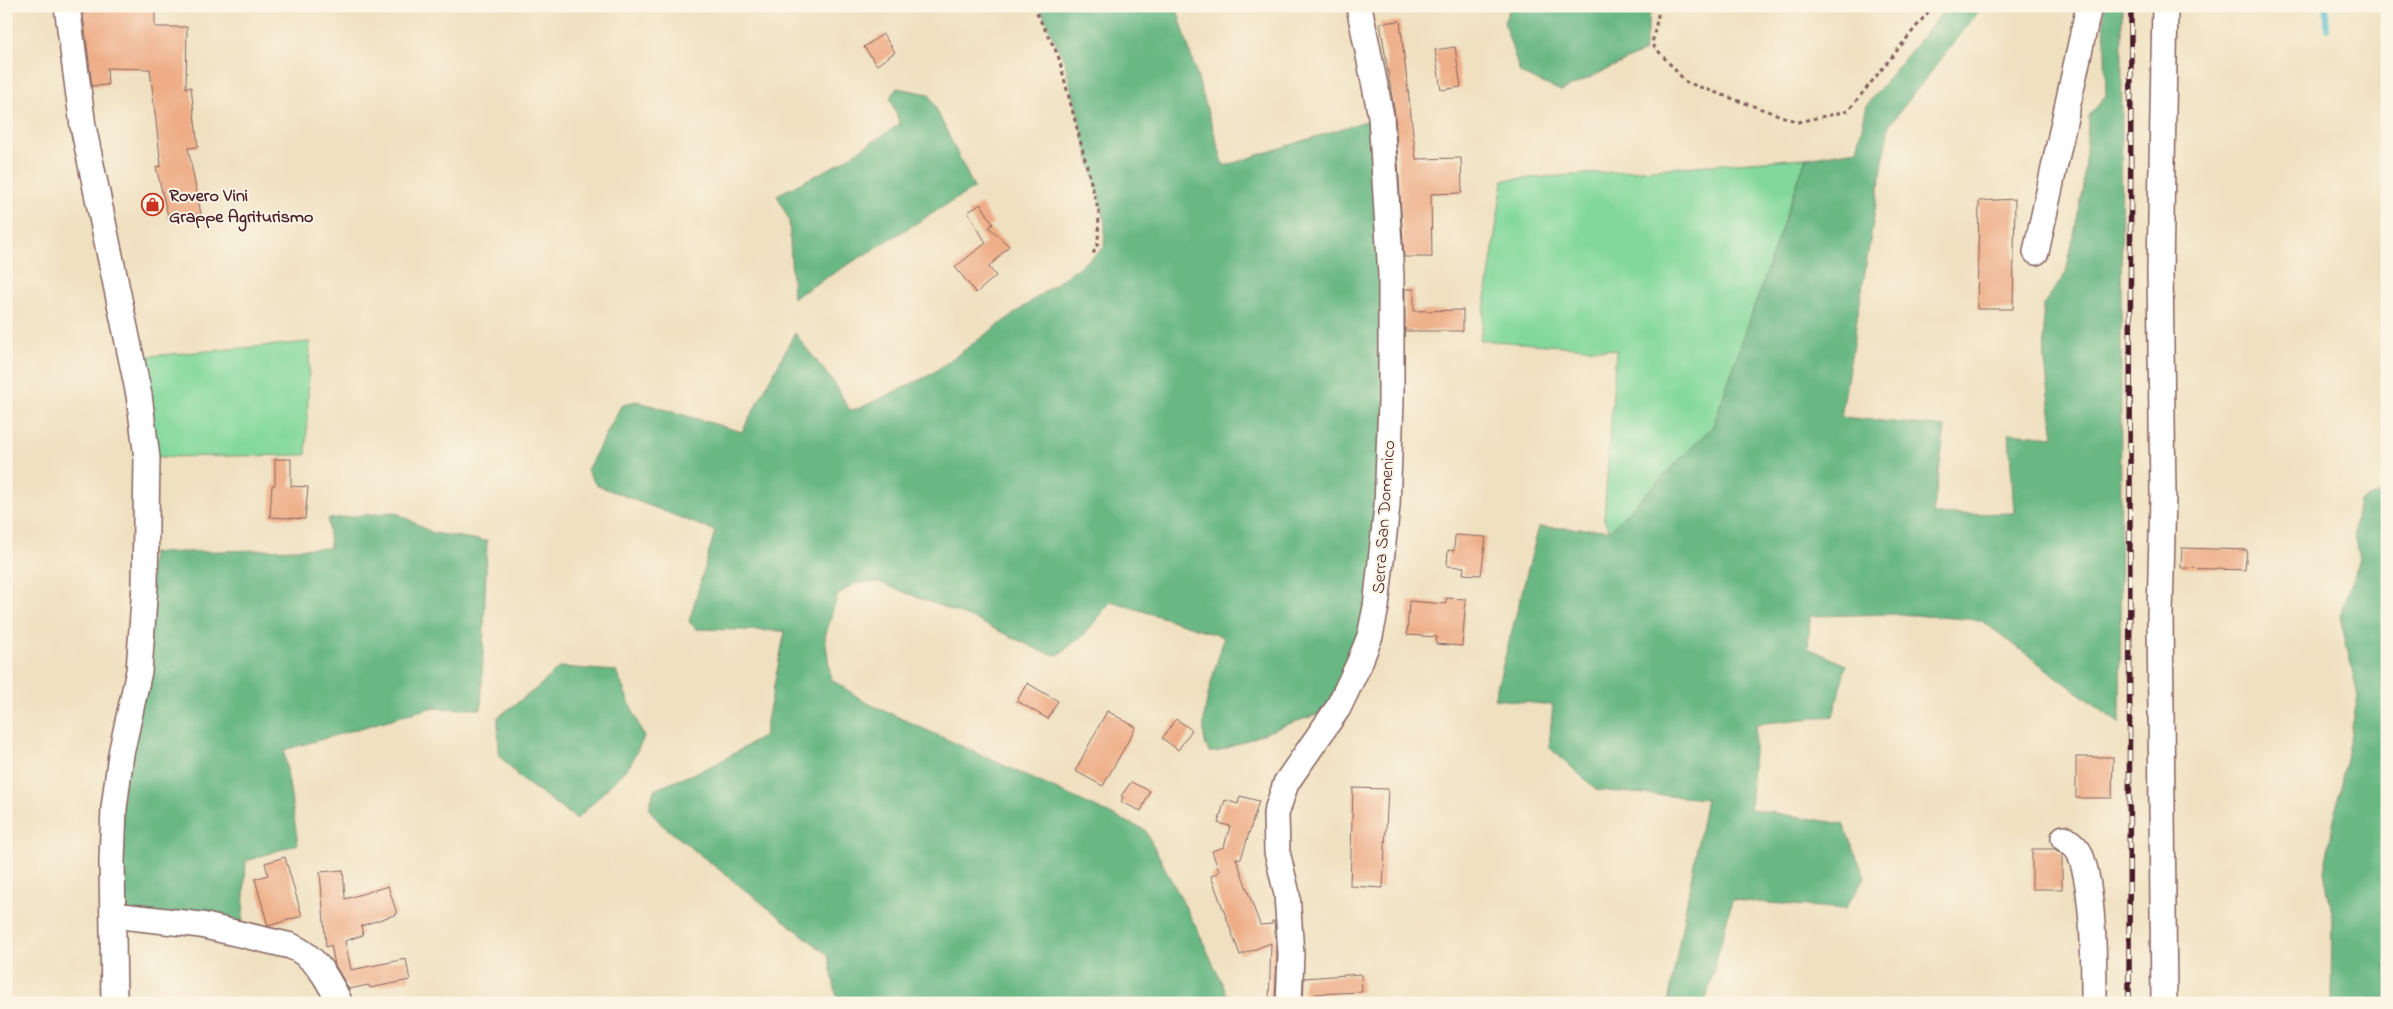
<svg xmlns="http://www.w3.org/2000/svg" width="2393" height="1009" font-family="'Indie Flower',sans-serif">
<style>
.green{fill:#82d89c;stroke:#667c64}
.forest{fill:#69b884;stroke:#5a6c58}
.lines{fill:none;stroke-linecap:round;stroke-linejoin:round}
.stream{stroke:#4fbbc9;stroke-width:5.5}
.building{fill:#eead87}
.minor-casing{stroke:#84635f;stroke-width:28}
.path{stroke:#84635f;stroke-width:3;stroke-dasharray:4 4;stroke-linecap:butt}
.minor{stroke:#fff;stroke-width:25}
.rail-casing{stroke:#4a1f2b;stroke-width:5.5}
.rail{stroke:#fcf5e5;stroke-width:4;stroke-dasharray:11;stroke-linecap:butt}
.labels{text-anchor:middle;stroke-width:4;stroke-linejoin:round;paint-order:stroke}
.poi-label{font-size:18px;font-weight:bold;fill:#4a1f2b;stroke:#fcf5e5;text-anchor:start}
.street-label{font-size:18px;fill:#4a1f2b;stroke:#fcf5e5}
</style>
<rect width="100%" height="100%" fill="#fcf5e5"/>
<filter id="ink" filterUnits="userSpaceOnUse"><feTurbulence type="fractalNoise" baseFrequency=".02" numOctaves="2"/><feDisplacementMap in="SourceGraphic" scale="10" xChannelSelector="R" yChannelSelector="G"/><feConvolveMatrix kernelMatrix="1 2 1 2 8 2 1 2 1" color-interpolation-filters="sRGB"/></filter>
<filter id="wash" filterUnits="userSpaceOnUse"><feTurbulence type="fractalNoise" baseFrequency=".0096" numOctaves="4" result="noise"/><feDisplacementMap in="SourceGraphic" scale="20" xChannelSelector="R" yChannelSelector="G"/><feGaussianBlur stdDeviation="1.12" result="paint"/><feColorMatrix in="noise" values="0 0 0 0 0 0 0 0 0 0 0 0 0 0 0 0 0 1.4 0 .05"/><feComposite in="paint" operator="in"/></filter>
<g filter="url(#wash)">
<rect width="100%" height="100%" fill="#efe0c0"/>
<g class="green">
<polygon points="1806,158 1713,426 1610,530 1604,520 1616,350 1480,340 1503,180"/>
<polygon points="310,342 306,455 154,457 139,357"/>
</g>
<g class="forest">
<path d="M1039 6H1176L1224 166 1381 116 1391 276 1376 607 1338 708 1288 724 1217 752H1209C1193 727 1217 666 1224 637L1111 601 1085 634 1058 655 1041 651 974 619 878 582 855 583 837 596 825 637 831 679 865 702 1145 830 1198 931 1231 1003H838L828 955 661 824 649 809 654 790 714 765 764 736 785 631 696 629 689 622 715 531 596 485 587 470 621 406 636 401 742 432 795 333C807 351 822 366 834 383 841 392 843 402 850 410L860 408 930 375 1098 253 1104 246 1105 222 1065 63Z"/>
<polygon points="1511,6 1651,6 1644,52 1561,91 1520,73 1504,22"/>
<polygon points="1947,6 1983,6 1889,125 1841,417 1945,427 1933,515 2014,513 2009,433 2054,437 2045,362 2043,305 2066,273 2082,195 2089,116 2106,96 2104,6 2122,6 2120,724 1981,620 1898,614 1810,616 1808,648 1846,665 1833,716 1756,724 1750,809 1843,824 1865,877 1845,909 1732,900 1705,1003 1668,1003 1706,799 1597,790 1549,747 1553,705 1494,699 1539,527 1610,530 1713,426 1806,158 1857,150 1867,105"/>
<polygon points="897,88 929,94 974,188 793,298 789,220 777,195 840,163 900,124 890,98"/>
<polygon points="2387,492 2387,1003 2331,1003 2332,913 2324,872 2358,696 2340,616 2360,558 2354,531 2359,501"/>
<polygon points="395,512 433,533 487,541 481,709 430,708 284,750 298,844 246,861 242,930 120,910 122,802 152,553 330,548 328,519"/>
<polygon points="560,667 616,671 644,737 630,765 577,819 521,779 499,755 498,717 537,688"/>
</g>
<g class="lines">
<polyline class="stream" points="2326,6 2327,29"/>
</g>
<g id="blocks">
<g class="building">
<polygon points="82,6 155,6 155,27 187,27 186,88 191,87 198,147 188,148 201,214 169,220 156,167 161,166 150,69 107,68 108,85 92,86"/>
<polygon points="1400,21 1416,159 1461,158 1462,193 1431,194 1432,257 1404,257 1395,115 1380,23"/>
<polygon points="883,34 895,52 877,65 864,47"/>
<polygon points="1455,47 1461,87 1441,90 1435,50"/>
<polygon points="2015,199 2013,309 1977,309 1979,201"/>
<polygon points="981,204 993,224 989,227 1009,246 989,267 996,276 976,293 955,267 986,243 968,212"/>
<polygon points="1405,289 1414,289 1414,311 1463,310 1463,331 1405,331"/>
<polygon points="275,459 291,459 291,486 308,487 305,519 270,517 272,485 275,485"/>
<polygon points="1455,535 1486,537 1481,575 1463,574 1464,567 1447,566 1448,550 1454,551"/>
<polygon points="2182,548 2247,550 2245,570 2181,568"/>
<polygon points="1446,598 1466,599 1462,646 1436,644 1437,637 1407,635 1409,601 1446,604"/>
<polygon points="1027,683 1058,701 1048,719 1017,701"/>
<polygon points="1107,711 1136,727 1103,786 1075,771"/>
<polygon points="1176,719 1192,730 1178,750 1162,738"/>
<polygon points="2076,757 2113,757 2112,798 2076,798"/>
<polygon points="1131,782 1150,791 1141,811 1121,802 1123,797 1121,796"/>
<polygon points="1353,788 1388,789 1383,888 1350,886"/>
<polygon points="1240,796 1259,801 1241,859 1236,858 1260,925 1272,924 1272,921 1274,921 1277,954 1275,1003 1269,1003 1271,943 1240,955 1211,876 1219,872 1212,851 1224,847 1230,826 1218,823 1225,800 1238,804"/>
<polygon points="2032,849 2055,849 2062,854 2062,889 2032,889"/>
<polygon points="285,857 302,916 268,926 255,879 268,875 265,863"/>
<polygon points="343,870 345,899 388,886 397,914 361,926 363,935 345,941 351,970 406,959 410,980 370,988 369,985 349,989 335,965 331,945 326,947 320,872"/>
<polygon points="1361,974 1362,992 1315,994 1315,1003 1303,1003 1304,978"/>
</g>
</g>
</g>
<g filter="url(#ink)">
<use href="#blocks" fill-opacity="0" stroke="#84635f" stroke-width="1"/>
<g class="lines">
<defs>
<g id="minor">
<polyline points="67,6 83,126 139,395 147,458 145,585 139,671 121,754 114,808 112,861 114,1003"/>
<polyline points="2036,252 2089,6"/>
<path d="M2064 838C2070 842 2077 847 2080 854 2094 889 2094 964 2094 1003"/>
<path d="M113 915 201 925 291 946C316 957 326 976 338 999"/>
<polyline points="1289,1003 1291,954 1287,894 1277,852 1276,814 1286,783 1338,708 1359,664 1370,636 1376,607 1387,506 1391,402 1391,276 1381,116 1359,6"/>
<polyline points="2164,1003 2160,614 2163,495 2160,271 2165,6"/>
</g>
</defs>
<use href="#minor" class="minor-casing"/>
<g class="path">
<polyline points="1033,6 1058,55 1099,213 1098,243 1093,254"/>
<polyline points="1660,6 1652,44 1686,82 1798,122 1848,111 1933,6"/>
</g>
<use href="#minor" class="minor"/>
<defs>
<polyline id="rail" points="2129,1003 2131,6"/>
</defs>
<use href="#rail" class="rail-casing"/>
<use href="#rail" class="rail"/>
</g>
</g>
<defs>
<symbol id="shop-ring" viewBox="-11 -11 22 22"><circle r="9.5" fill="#fcf5e5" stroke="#c8321e" stroke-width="1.5"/><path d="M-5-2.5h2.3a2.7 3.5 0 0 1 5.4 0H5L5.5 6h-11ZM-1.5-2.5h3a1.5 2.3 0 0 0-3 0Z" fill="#c8321e"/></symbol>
</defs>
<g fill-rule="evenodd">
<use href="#shop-ring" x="140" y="192" width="25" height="25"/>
</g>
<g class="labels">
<g class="poi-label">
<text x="169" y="201">Rovero Vini<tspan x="169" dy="21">Grappe Agriturismo</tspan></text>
</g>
<g class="street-label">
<text transform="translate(1383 517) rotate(-86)" y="6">Serra San Domenico</text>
</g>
</g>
<rect width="2393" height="1009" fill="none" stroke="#fcf5e5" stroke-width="25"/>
</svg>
